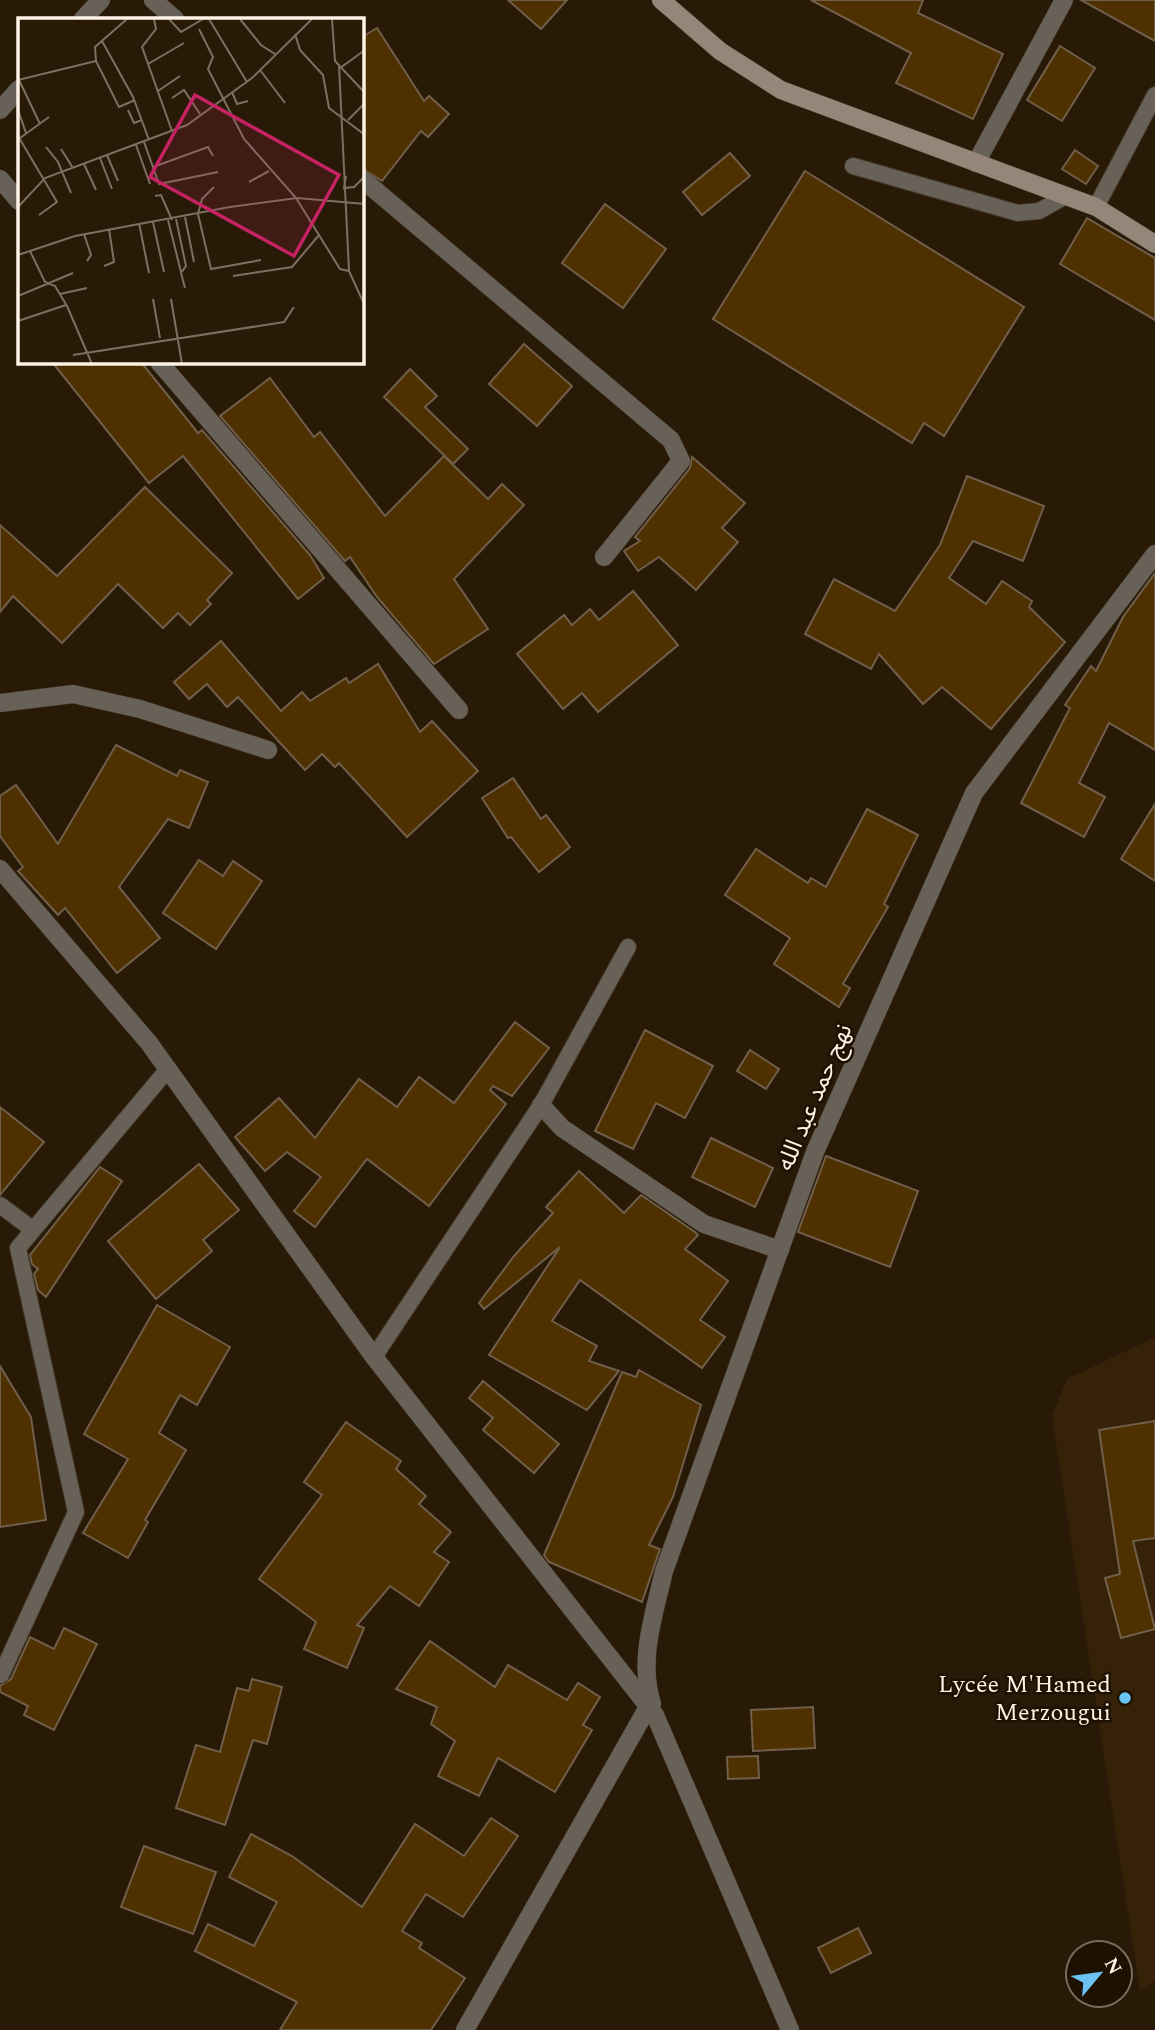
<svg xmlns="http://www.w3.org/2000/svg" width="1155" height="2030" font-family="Spectral,'Noto Sans Arabic',serif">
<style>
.built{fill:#352208}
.building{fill:#4e3001;stroke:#705f4a;stroke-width:2}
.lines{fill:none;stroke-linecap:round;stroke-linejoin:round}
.lane-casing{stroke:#413422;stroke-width:18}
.street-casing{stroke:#413422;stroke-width:19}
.secondary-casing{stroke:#413422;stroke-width:19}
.lane{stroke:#686158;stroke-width:16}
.street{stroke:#686158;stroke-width:18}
.secondary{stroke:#948779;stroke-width:18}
.poi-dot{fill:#6bc3f2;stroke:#1f1101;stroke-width:2.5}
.labels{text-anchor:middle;stroke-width:5;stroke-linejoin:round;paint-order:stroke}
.street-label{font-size:24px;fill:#fcf2e6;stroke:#1f1101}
.poi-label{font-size:24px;fill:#fcf2e6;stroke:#1f1101;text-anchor:end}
.inset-road{fill:none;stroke:#7d7060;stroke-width:2}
.view{fill:#c52362;fill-opacity:0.15;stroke:#c52362;stroke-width:3.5}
.inset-edge{fill:none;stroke:#fcf2e6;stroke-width:3.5}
</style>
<rect width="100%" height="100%" fill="#281a07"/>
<polygon class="built" points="1155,1337 1155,1981 1140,1991 1052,1416 1067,1379"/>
<g class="building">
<polygon points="508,0 567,0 541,29"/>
<polygon points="811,0 923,0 918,13 1003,54 973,119 896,83 911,53"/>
<polygon points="1081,0 1155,0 1155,41"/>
<polygon points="377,28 424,101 429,96 449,114 428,137 421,131 382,181 362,168 362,37"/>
<polygon points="1060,46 1095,68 1062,121 1027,100"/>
<polygon points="1075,150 1098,166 1086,184 1062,169"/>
<polygon points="730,153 750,176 702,215 683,192"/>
<polygon points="805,171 1024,307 944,436 924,423 912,443 713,319"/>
<polygon points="605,204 666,249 623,308 562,263"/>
<polygon points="1087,218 1155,258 1155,320 1060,264"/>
<polygon points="524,344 572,386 537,426 489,384"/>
<polygon points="52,362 141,362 198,433 202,430 310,555 324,578 298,599 183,456 149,483"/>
<polygon points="410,369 437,396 425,407 468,449 453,464 384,397"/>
<polygon points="270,378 314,437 320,432 385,516 444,456 488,499 502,484 524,505 454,579 488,629 434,664 377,597 350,557 345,561 220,416"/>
<polygon points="692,457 745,503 722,528 738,542 696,590 659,557 638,571 624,551 640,541 635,537 690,468"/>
<polygon points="967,476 1044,506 1023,561 973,541 949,578 986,604 1002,581 1032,601 1029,607 1065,642 991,729 942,687 923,704 879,654 871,669 805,634 834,579 895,611 940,545"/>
<polygon points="145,487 232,573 207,600 211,604 190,625 178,613 163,628 118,584 62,643 13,596 0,612 0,525 57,576"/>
<polygon points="1155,573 1155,750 1109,723 1079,783 1105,797 1084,837 1021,803 1070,708 1065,705 1091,666 1096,671 1123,617"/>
<polygon points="633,591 678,645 598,712 582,693 563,709 517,654 564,615 572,625 590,609 599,620"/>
<polygon points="221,641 281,711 302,692 310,701 346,678 349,683 378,664 420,732 432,721 478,771 407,837 339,763 335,767 322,754 305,770 238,697 227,707 207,684 189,699 174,682"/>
<polygon points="116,745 177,776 180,770 208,782 189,828 168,819 119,887 160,938 117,973 65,908 58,915 18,871 23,867 0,836 0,796 16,785 58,844"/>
<polygon points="513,778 541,819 546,815 570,847 539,872 511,837 508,838 482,798"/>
<polygon points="1155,804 1155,881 1121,859"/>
<polygon points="867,809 918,835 884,904 888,907 843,984 850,988 839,1007 774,964 790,938 725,895 756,849 808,883 811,878 826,887"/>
<polygon points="199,860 223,876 233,861 262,881 216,949 163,913"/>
<polygon points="515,1022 549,1048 512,1096 493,1086 490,1090 506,1104 429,1206 367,1159 315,1227 294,1211 321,1177 287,1152 265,1171 235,1137 279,1098 315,1138 359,1079 397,1107 419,1077 454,1103"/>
<polygon points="645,1030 713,1066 685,1118 656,1103 633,1149 595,1131"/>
<polygon points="750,1050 779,1069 766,1089 737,1071"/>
<polygon points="0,1107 44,1142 0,1195"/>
<polygon points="711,1138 773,1168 755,1207 692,1177"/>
<polygon points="826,1156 918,1191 890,1267 798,1232"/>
<polygon points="199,1164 239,1210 203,1240 212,1251 156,1299 108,1241"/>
<polygon points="100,1167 122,1181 46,1297 38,1290 34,1274 38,1269 32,1264 30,1255"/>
<polygon points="579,1171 624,1213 641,1195 695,1232 698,1235 685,1249 728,1281 700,1320 725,1337 702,1368 580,1280 552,1321 597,1346 589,1361 619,1371 587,1410 489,1355 560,1247 484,1309 479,1303 514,1256 553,1213 546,1207"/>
<polygon points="157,1305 230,1347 197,1405 180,1395 159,1433 186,1450 145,1520 148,1522 128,1558 83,1533 128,1459 84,1434"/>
<polygon points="0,1366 31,1417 46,1520 0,1527"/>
<polygon points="639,1370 701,1405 673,1497 649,1545 660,1549 642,1602 549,1562 544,1555 622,1372 636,1377"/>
<polygon points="483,1381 559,1444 534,1473 483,1430 493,1418 469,1398"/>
<polygon points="1155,1421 1155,1538 1133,1541 1155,1629 1121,1638 1105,1578 1120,1574 1099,1430"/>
<polygon points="346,1422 401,1461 396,1469 426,1496 419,1504 451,1532 434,1552 449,1562 419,1606 390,1586 357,1625 364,1628 347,1668 304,1649 316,1622 259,1579 322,1495 304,1482"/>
<polygon points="64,1628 97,1644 54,1730 24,1715 28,1706 0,1692 0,1686 11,1679 30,1637 54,1649"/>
<polygon points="430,1641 495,1687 508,1665 567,1700 578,1683 600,1697 583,1725 592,1730 555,1792 498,1758 479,1796 438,1776 455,1741 431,1724 437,1707 396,1689"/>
<polygon points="252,1679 282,1687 267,1744 253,1740 225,1825 176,1808 196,1745 220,1752 237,1688 249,1691"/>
<polygon points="813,1707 815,1748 753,1751 751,1710"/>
<polygon points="758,1756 759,1778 728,1779 727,1757"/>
<polygon points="491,1818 518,1836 463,1917 426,1894 402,1931 422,1943 419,1948 465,1978 431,2030 280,2030 297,2002 195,1951 208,1924 254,1946 277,1902 229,1877 251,1834 292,1856 362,1907 415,1824 464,1856"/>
<polygon points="144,1846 216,1872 193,1934 121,1907"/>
<polygon points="858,1928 871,1953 831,1973 818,1948"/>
</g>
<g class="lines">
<defs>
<g id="lane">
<polyline points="853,166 1018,213 1039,211 1066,196"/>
<polyline points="1096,207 1155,95"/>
<polyline points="0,1205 32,1229"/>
<polyline points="374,1357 541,1105 628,947"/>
<polyline points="1,1675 76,1512 18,1248 168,1069"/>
</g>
<g id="street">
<polyline points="153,0 175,19"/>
<polyline points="83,19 101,0"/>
<polyline points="0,110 19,89"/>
<polyline points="976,163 1064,0"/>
<polyline points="0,179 19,201"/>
<polyline points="362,179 671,440 681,461 604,557"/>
<polyline points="159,362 459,710"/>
<polyline points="0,703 73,694 140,709 268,750"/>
<polyline points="0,869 149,1043 374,1357 655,1715 790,2030"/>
<polyline points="541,1105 562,1128 704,1224 780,1250"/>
<path d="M652 1704C638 1660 654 1615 664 1571L815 1152 974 793 1155 554"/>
<polyline points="465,2030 648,1707"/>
</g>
<polyline id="secondary" points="661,0 720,51 781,90 1096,207 1155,244"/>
</defs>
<use href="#lane" class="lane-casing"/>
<use href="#street" class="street-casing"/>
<use href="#secondary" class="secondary-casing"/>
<use href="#lane" class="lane"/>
<use href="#street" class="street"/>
<use href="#secondary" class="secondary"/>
</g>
<circle class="poi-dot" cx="1125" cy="1698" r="7"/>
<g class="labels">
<g class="street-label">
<text transform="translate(814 1097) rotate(-67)" y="8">نهج حمد عبد الله</text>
</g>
<g class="poi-label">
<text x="1111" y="1692">Lycée M'Hamed<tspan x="1111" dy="28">Merzougui</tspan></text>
</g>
</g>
<g transform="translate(18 18)">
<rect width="346" height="346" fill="#281a07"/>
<path class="inset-road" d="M136 1 138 11 124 29 154 113M151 1 163 14 185 1M191 1 229 64M222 1 243 27 257 36M314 1 317 43 347 75M181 11 195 39 190 51 226 121 278 180M277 16 282 32 305 57 311 90 347 117M84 23 115 79 131 122M78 43 101 89 117 82M130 46 166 25M321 47 331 253 347 288M322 50 347 32M242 52 267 85M0 62 78 43 77 29 109 1M1 62 22 106M140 73 162 58M214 74 219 86 230 83M154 80 166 72 182 96M0 92 8 115M110 92 116 105 124 102M330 102 347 85M0 118 39 184 21 197M2 120 31 99M126 124 141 166 200 154M118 127 132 166M28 129 40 144 53 175M43 131 55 150M89 137 100 163M82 140 94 171M66 146 78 172M135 149 190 129 195 138M328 158 326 170 336 169 347 158M231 164 251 153M196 169 184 181 180 196 193 251 243 242M137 178 143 177 154 202M278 180 322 251 331 253M0 189 27 160 169 107 234 60 294 1M167 199 176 244M158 201 168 248 163 255 167 270M150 202 163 254M135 204 146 254M121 205 131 255M66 216 73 237 69 243M12 233 27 264 37 268 49 288 74 346M0 237 57 218 212 189 279 180 347 186M86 248 96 244 91 211M215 258 274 249 301 217M42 276 69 270M0 278 55 255M135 281 142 320M153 281 164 346M0 303 48 287M55 337 266 304 276 289"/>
<path class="view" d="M177 77 321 157 276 238 132 159Z"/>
<rect width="346" height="346" class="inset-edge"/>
</g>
<g transform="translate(1099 1974) rotate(61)"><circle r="33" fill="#1f1101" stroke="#776b5d" stroke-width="2"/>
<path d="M0-5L12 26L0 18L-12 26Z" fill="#6bc3f2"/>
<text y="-10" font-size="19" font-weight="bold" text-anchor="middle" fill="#fcf2e6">N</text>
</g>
</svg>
